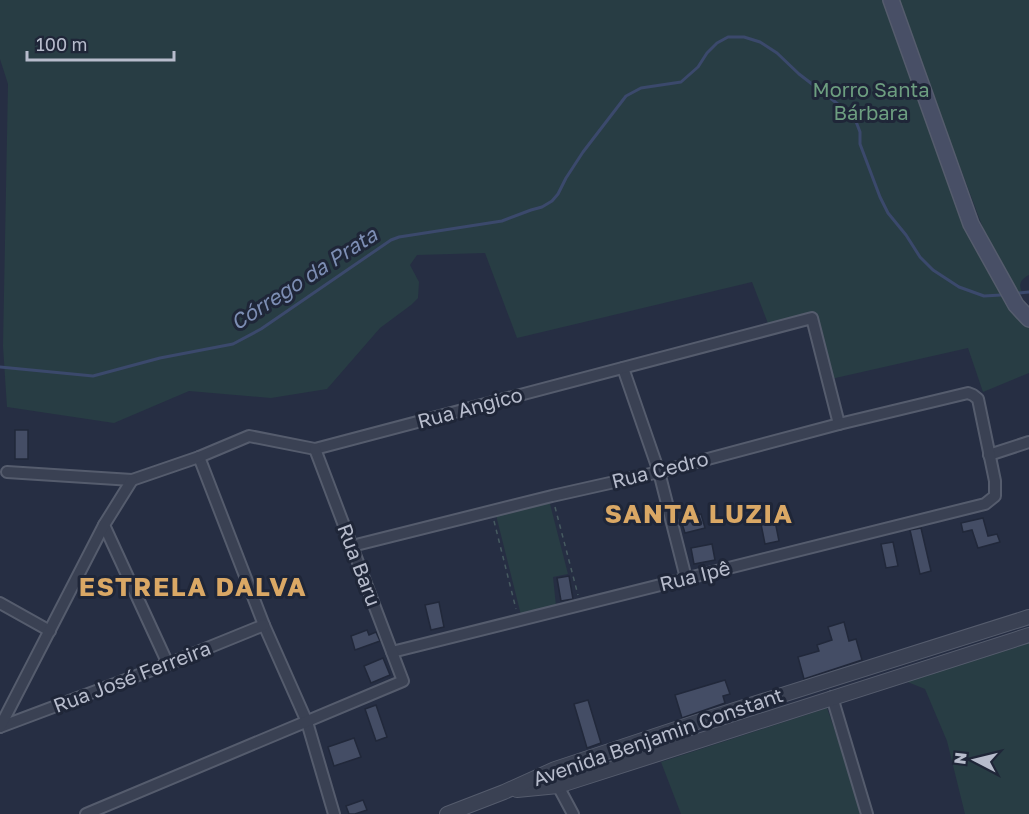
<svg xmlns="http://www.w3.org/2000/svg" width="1029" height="814" font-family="'Golos Text',sans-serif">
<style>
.green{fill:#283d44}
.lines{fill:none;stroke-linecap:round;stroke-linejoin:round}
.stream{stroke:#3b496c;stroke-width:3}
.building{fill:#444d65;stroke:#21283a;stroke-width:1.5}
.minor-casing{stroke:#555c6d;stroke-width:14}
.tertiary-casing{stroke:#555c6d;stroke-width:16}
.secondary-casing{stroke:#555c6d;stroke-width:18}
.path{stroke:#465a60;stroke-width:1.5;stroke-dasharray:4.5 4.5;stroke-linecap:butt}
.minor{stroke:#3a4153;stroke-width:10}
.tertiary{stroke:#3a4153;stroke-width:14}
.secondary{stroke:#484f66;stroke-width:15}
.labels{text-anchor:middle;stroke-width:6;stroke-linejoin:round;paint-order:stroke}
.park-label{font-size:20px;fill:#6d9e80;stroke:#1f2638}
.street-label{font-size:20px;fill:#b7bccc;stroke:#1f2638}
.water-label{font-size:21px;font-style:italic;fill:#7d8eb4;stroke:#1f2638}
.district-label{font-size:26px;font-weight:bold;letter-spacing:1.5px;fill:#daa865;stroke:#1f2638}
</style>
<rect width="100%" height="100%" fill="#262e43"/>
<g class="green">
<path d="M0 0H1029V275C1021 279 1018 284 1022 292L1016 293 1015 286 1006 272 983 228 957 159 949 167 1029 322V373L983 392 968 348 831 379 813 315 769 326 752 282 517 338 485 253 417 255 410 265 419 282 418 298 411 305 380 328 327 389 271 398 189 391 114 423 7 407 3 346 8 84 0 59Z"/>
<polygon points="549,500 568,574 553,577 556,606 521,615 496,515"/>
<polygon points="1029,640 1029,814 965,814 947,741 925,689 905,681"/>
<polygon points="827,708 848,768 860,814 681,814 661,762"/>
</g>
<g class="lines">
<g class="stream">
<polyline points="1019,293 1029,292"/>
<polyline points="0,367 93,376 160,358 233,344 261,329 391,240 399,237 502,221 531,210 542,207 552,201 558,194 566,178 583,152 626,96 641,88 681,82 698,67 707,53 717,43 728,37 744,37 760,42 777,53 799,74 843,108 855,119 860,132 860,144 880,197 888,213 906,235 920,257 933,270 959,287 984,296 1001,295"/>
</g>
</g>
<g class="building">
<rect x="15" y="430" width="13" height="29"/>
<polygon points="701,514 705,528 685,533 681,520"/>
<polygon points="774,516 779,541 765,544 760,519"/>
<polygon points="983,518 988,536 997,534 1000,542 978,548 972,530 963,532 961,523"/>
<polygon points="921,528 931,571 920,574 910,530"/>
<polygon points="893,542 898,566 886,568 881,544"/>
<polygon points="712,544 715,560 694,564 691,548"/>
<polygon points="569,576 573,599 561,601 557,578"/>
<polygon points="439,602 444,627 431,630 425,605"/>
<polygon points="844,622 849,641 856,639 862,660 804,679 798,657 819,651 817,645 832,640 828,627"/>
<polygon points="367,630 369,635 376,632 380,641 355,650 351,636"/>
<polygon points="383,658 390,675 371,683 364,666"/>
<polygon points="725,680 730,694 723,696 725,703 682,718 675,695"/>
<polygon points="588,700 601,743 587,748 574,704"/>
<polygon points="376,705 387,737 376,741 365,709"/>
<polygon points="354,738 361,757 334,766 328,747"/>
<polygon points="363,800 367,810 355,814 349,814 346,806"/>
</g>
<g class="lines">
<defs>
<g id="minor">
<polyline points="623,368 659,472 686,578"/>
<polyline points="989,455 1029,442"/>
<polyline points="199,457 264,625 307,722 334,814"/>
<polyline points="7,472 132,480 199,457 249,436 315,449 812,318 839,424"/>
<polyline points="104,525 168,664"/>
<polyline points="352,546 552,496 659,472 839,424 968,393 973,395 978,399 995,481 995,496 985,504 392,652"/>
<polyline points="0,603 50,631"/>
<polyline points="832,697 867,814"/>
<polyline points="0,727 168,664 264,625"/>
<polyline points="0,727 104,525 132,480"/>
<polyline points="555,769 558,786 573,814"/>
<polyline points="86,814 403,681 315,449"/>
</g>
<g id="tertiary">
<polyline points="517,790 558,786 1029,635"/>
<polyline points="447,814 504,792 555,769 706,719 1029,617"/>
</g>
<polyline id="secondary" points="891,0 971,224 1016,305 1029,319"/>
</defs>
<use href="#minor" class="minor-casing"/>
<use href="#tertiary" class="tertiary-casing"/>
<use href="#secondary" class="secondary-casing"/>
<g class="path">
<polyline points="555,507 578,595"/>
<polyline points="494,521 516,609"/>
</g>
<use href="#minor" class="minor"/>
<use href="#tertiary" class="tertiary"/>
<use href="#secondary" class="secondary"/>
</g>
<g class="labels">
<g class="park-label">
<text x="871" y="97">Morro Santa<tspan x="871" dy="23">Bárbara</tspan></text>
</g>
<g class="street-label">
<text transform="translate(470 408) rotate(-15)" y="7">Rua Angico</text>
<text transform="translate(660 470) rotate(-14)" y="7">Rua Cedro</text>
<text transform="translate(359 565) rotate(69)" y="7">Rua Baru</text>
<text transform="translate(695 576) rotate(-14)" y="7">Rua Ipê</text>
<text transform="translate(132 677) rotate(-21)" y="7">Rua José Ferreira</text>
<text transform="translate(658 737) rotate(-19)" y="7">Avenida Benjamin Constant</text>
</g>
<g class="water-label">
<text transform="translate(304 279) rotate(-33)" y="7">Córrego da Prata</text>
</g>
<g class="district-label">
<text x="699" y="523">SANTA LUZIA</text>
<text x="193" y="596">ESTRELA DALVA</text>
</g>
</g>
<g transform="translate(975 760) rotate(277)" stroke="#1f2638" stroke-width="4.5" paint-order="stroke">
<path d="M0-4.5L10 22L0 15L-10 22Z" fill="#b7bccc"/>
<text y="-9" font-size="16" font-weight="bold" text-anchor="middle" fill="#b7bccc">N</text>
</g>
<path d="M27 51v9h147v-9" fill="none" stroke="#b7bccc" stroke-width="3"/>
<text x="36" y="51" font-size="18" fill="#b7bccc" stroke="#1f2638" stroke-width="4.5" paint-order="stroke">100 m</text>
</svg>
